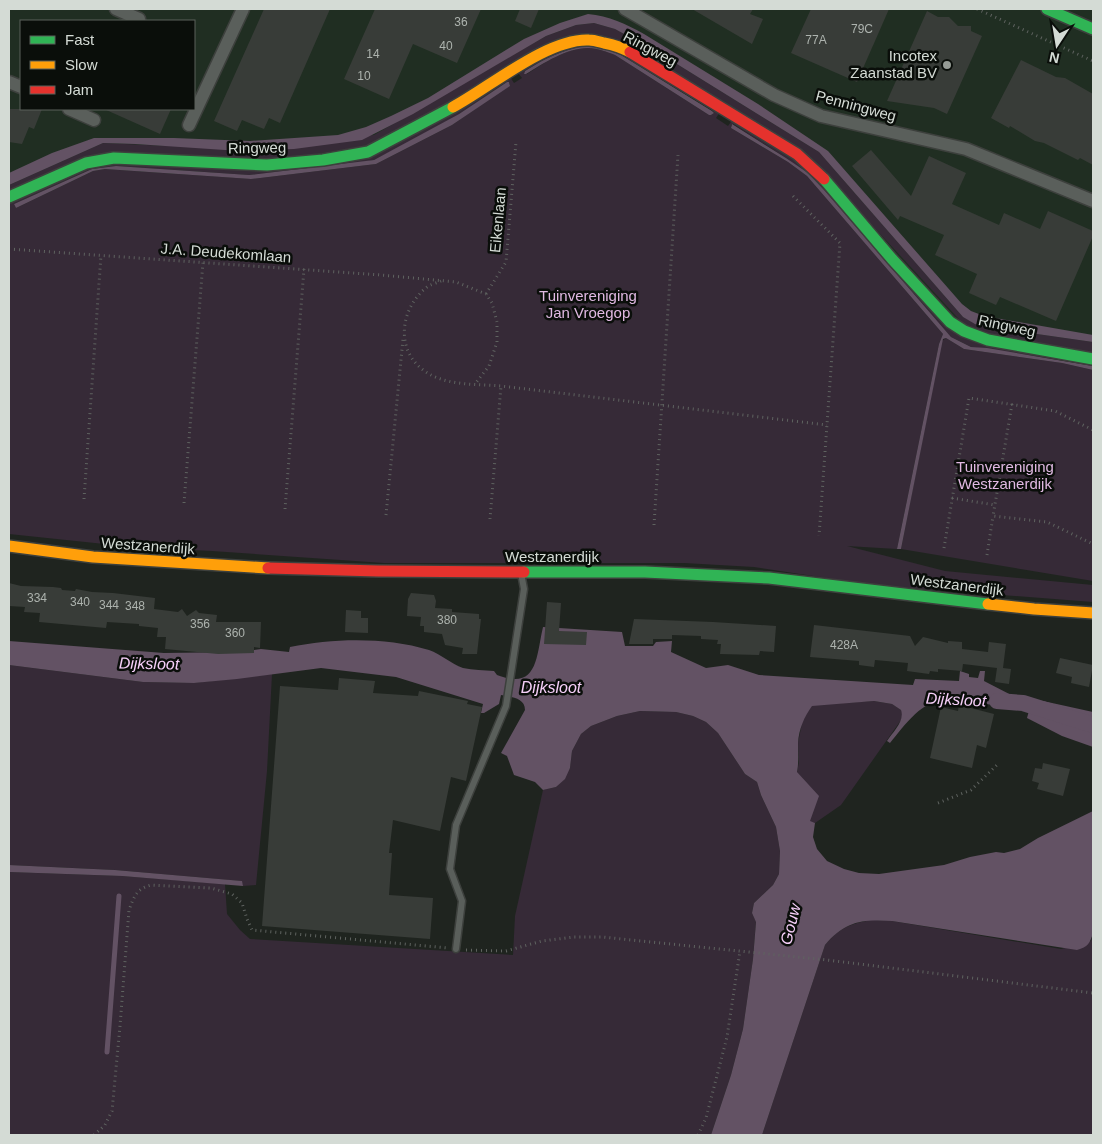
<svg xmlns="http://www.w3.org/2000/svg" width="1102" height="1144" font-family="Helvetica,sans-serif">
<style>
.built{fill:#202e22;fill-rule:evenodd}
.green{fill:#362a37;fill-rule:evenodd}
.water{fill:#635264}
.lines{fill:none;stroke-linecap:round;stroke-linejoin:round}
.stream{stroke:#635264;stroke-width:5}
.canal{stroke:#635264;stroke-width:16}
.building{fill:#383c38}
.lane-casing{stroke:#3d403d;stroke-width:9}
.street-casing{stroke:#3d403d;stroke-width:15}
.fast-casing{stroke:#3d403d;stroke-width:14}
.slow-casing{stroke:#3d403d;stroke-width:14}
.jam-casing{stroke:#3d403d;stroke-width:14}
.path{stroke:#5f6360;stroke-width:3;stroke-dasharray:1 4;stroke-linecap:butt}
.lane{stroke:#5a5f5b;stroke-width:6}
.street{stroke:#5a5f5b;stroke-width:12}
.fast{stroke:#30b455;stroke-width:11}
.slow{stroke:#ff9f0a;stroke-width:11}
.jam{stroke:#e5322d;stroke-width:11}
.poi-dot{fill:#959b95;stroke:#0a0e0a;stroke-width:2}
.labels{text-anchor:middle;stroke-width:5;stroke-linejoin:round;paint-order:stroke}
.number-label{font-size:12px;fill:#adb3ae}
.street-label{font-size:15px;fill:#d4dbd5;stroke:#0a0e0a}
.poi-label{font-size:15px;fill:#d4dbd5;stroke:#0a0e0a;text-anchor:end}
.park-label{font-size:15px;fill:#e0b9e2;stroke:#0a0e0a}
.water-label{font-size:16px;font-style:italic;fill:#f6cff9;stroke:#0a0e0a}
</style>
<rect width="100%" height="100%" fill="#1f241f"/>
<path class="built" d="M9 9H1093V353L959 322 829 181 595 32 357 150 9 199ZM21 21H194V109H21Z"/>
<g class="green">
<polygon points="594,23 615,29 664,56 819,152 963,317 981,326 1093,342 1093,355 969,330 833,183 592,36 371,145 279,160 116,153 9,192 9,185 103,143 168,146 374,135 546,36 576,25"/>
<path d="M576 45H596L623 53 720 112 716 118 728 126 733 119 804 165 830 192 941 321 964 337 988 345 1086 360 1093 363V366L1062 360 971 347 951 337 813 178 786 158 733 124 731 125V128L788 162 807 176 943 334 939 344 897 549 847 546 945 571 1093 585V602L872 585 754 567 684 563H384L212 551 133 547 9 534V203L89 166 116 162 243 170 278 169 351 159 388 147 510 77 514 83 522 78 518 73 551 53ZM584 46 600 47 621 55 712 110 714 113 711 115H709L615 55C607 52 598 48 588 48 567 48 544 63 527 74H524L525 71C544 59 562 50 584 46ZM507 82H509L510 85 452 125 376 164 251 179 105 169 93 171 16 208 14 204 92 169 116 166 249 175 364 162 374 160 398 148 459 114Z"/>
<polygon points="946,338 964,349 1062,363 1093,370 1093,581 901,549 942,341"/>
<polygon points="9,665 143,682 194,683 272,674 267,771 256,885 243,886 241,881 115,870 9,865"/>
<polygon points="874,701 892,704 901,710 903,714 901,720 841,805 815,823 810,822 797,772 799,762 798,743 803,718 812,705"/>
<polygon points="640,711 676,712 693,716 706,722 718,733 745,774 757,782 761,795 776,827 780,851 779,874 773,885 754,903 752,913 756,921 753,959 743,1029 731,1075 711,1135 9,1135 9,872 122,876 225,884 227,914 240,930 250,939 513,955 515,916 543,790 556,787 570,768 572,751 581,734 591,726 617,716"/>
<path d="M873 920 892 921 1061 949 1091 941 1093 933V1135H762L825 945C839 928 851 923 873 920Z"/>
</g>
<g class="water">
<path d="M588 14C609 16 626 24 644 34L758 104 828 151 962 304 971 311 984 316 1093 335V342L981 326 975 324 963 317 819 152 664 56 615 29 594 23 576 25 546 36 413 114 362 140 294 149 240 151 135 144 103 143 9 185V173L52 153 94 138H174L250 141 338 135 366 127 391 116 428 98 524 39 560 23Z"/>
<path d="M584 46 600 47 621 55 712 111 714 113 711 115H709L615 55C607 52 598 48 588 48 567 48 544 63 526 74H524L525 71C544 59 562 50 584 46Z"/>
<polygon points="507,82 509,82 510,86 452,125 376,164 251,179 105,169 93,171 16,208 14,204 92,169 116,166 249,175 374,160 459,114"/>
<polygon points="732,124 786,158 808,173 825,191 951,337 971,347 987,348 1093,366 1093,370 1062,363 964,349 946,338 943,339 901,549 897,549 939,344 943,334 807,176 788,162 731,128"/>
<path d="M543 627 622 632 625 646H653L656 642 672 641 671 652 706 668 728 665 759 675 913 685 915 679 959 681 960 671 969 674V677L978 678 980 671H985L984 681 1019 699 1017 709 1010 707 1008 708C999 705 985 703 976 705 968 703 957 699 949 699 922 699 905 725 890 743L887 741C893 732 905 721 901 710L892 704 874 701 812 706C804 717 799 729 798 743 798 753 799 762 797 772L819 796 810 821 815 823 813 837 817 849 827 861 844 869 859 873 879 874 944 865 970 857 996 852 1004 853 1020 849 1038 838 1093 811V933C1090 943 1088 947 1077 950L892 921C862 919 845 921 825 945L762 1135H711L731 1075 743 1029 753 959 756 922 752 913 754 903 773 885 779 874 780 851 776 827 761 795 757 782 745 774 718 733 706 722 693 716 676 712 640 711 617 716 591 726 581 734 572 751 570 768 565 779 556 787 543 790 535 782 514 775 507 756 501 753 525 710C525 698 512 697 501 695L499 704 484 713H481L483 704 396 677 321 668 237 679 194 683 143 682 9 665V641L164 653 239 652 261 649 289 652 290 647C334 638 386 637 429 650 441 654 451 664 463 668 473 670 484 670 494 671L497 675C538 691 536 657 543 627Z"/>
<polygon points="1032,700 1043,701 1093,712 1093,747 1062,736 1027,718"/>
<polygon points="9,865 115,870 242,881 243,886 122,876 9,872"/>
</g>
<g class="lines">
<polyline class="stream" points="107,1052 119,896"/>
<polyline class="canal" points="997,701 1023,703 1093,725"/>
</g>
<g class="building">
<polygon points="264,9 330,9 280,123 269,118 264,129 242,120 237,131 214,121"/>
<polygon points="375,9 481,9 457,63 413,44 389,99 344,79"/>
<polygon points="520,9 539,9 531,28 515,21"/>
<polygon points="692,9 753,9 750,14 763,19 752,44"/>
<polygon points="811,9 889,9 857,82 791,53"/>
<polygon points="927,11 938,17 949,17 958,26 971,26 971,31 982,36 947,114 934,108 887,101"/>
<polygon points="1021,60 1056,77 1065,78 1093,94 1093,165 1080,158 1078,160 1044,143 1035,141 1010,126 1009,128 991,118"/>
<polygon points="9,109 42,109 34,129 29,127 22,144 9,142"/>
<polygon points="104,109 171,109 160,134"/>
<polygon points="871,150 911,196 929,156 966,173 952,204 999,225 1004,213 1040,229 1048,211 1093,231 1093,236 1056,321 1000,297 996,305 969,293 977,274 935,255 944,235 900,216 898,220 852,166"/>
<polygon points="9,583 21,586 53,587 61,588 62,590 75,591 76,589 92,592 113,593 155,598 154,609 178,612 182,609 187,616 196,610 199,613 217,615 216,622 261,622 260,648 254,647 254,653 218,654 165,649 166,637 157,637 158,628 139,626 139,624 107,622 106,628 39,622 40,613 24,612 25,607 9,606"/>
<polygon points="411,593 434,595 436,601 435,608 452,609 452,612 479,614 479,619 481,619 477,654 462,654 463,648 445,645 442,634 424,632 424,626 420,626 421,617 407,616 408,599"/>
<polygon points="547,602 561,603 559,631 587,632 586,645 544,644"/>
<polygon points="346,610 361,611 361,618 368,618 368,633 345,632"/>
<polygon points="634,619 713,622 776,626 774,652 760,651 759,655 720,654 721,644 717,644 718,640 701,639 701,636 672,635 672,639 653,639 653,644 629,644"/>
<polygon points="814,625 910,636 915,646 923,637 948,643 948,641 962,642 962,649 988,652 989,642 1006,644 1003,668 1011,669 1009,684 995,682 997,668 963,664 962,671 938,669 938,672 930,671 929,674 907,671 908,663 875,660 874,667 859,665 859,661 810,657"/>
<polygon points="1060,658 1093,665 1089,687 1071,683 1072,677 1056,673"/>
<polygon points="339,678 375,681 373,693 418,696 419,691 468,701 467,704 482,707 466,781 451,777 440,831 393,820 389,853 392,853 389,895 433,898 430,939 262,926 280,686 338,690"/>
<polygon points="959,705 994,714 986,748 977,745 972,768 930,758 941,707 958,711"/>
<polygon points="1043,763 1070,769 1063,796 1037,789 1039,783 1032,781 1035,768 1042,769"/>
</g>
<g class="lines">
<defs>
<polyline id="lane" points="456,949 462,901 450,869 456,825 506,706 524,589 521,573"/>
<g id="street">
<polyline points="116,9 139,19"/>
<polyline points="625,9 774,95 821,116 966,149 1093,201"/>
<polyline points="9,82 21,87"/>
<polyline points="69,109 94,120"/>
<polyline points="189,125 243,9"/>
</g>
<g id="fast">
<polyline points="1047,9 1093,29"/>
<polyline points="824,179 892,259 950,322 964,331 988,340 1093,359"/>
<polyline points="9,197 86,163 114,158 267,165 323,160 368,152 453,107"/>
<polyline points="524,572 645,572 769,578 988,604"/>
</g>
<g id="slow">
<path d="M453 107C490 87 548 38 589 40 594 40 600 42 604 43 614 45 621 47 630 52"/>
<polyline points="9,546 93,557 268,568"/>
<polyline points="988,604 1034,609 1093,613"/>
</g>
<g id="jam">
<polyline points="630,52 797,154 824,179"/>
<polyline points="268,568 378,571 524,572"/>
</g>
</defs>
<use href="#lane" class="lane-casing"/>
<use href="#street" class="street-casing"/>
<use href="#fast" class="fast-casing"/>
<use href="#slow" class="slow-casing"/>
<use href="#jam" class="jam-casing"/>
<g class="path">
<polyline points="977,9 1093,61"/>
<polyline points="793,196 840,243 819,536"/>
<polyline points="9,249 381,275 456,282 486,294 492,303 497,322 497,342 489,366 475,384"/>
<path d="M441 281C437 283 431 284 427 287 399 309 395 352 426 372 447 386 477 384 501 386L827 425"/>
<polyline points="486,294 506,262 516,142"/>
<polyline points="1012,404 993,516 1047,522 1093,544"/>
<polyline points="952,498 995,505"/>
<polyline points="84,499 101,255"/>
<polyline points="184,503 203,262"/>
<polyline points="285,509 304,269"/>
<polyline points="386,515 403,339"/>
<polyline points="490,519 501,386"/>
<polyline points="654,525 678,155"/>
<polyline points="944,548 969,398 1055,411 1093,430"/>
<polyline points="987,555 993,516"/>
<polyline points="938,803 971,790 999,763"/>
<polyline points="466,950 506,951 542,941 574,937 602,937 827,960 1093,993"/>
<path d="M94 1135 105 1125 112 1111 120 1026 129 910C134 897 136 889 151 885L211 888 232 894 242 903 247 919 252 930 448 948"/>
<polyline points="698,1135 706,1118 727,1037 740,951"/>
</g>
<use href="#lane" class="lane"/>
<use href="#street" class="street"/>
<use href="#fast" class="fast"/>
<use href="#slow" class="slow"/>
<use href="#jam" class="jam"/>
</g>
<circle class="poi-dot" cx="947" cy="65" r="5"/>
<g class="labels">
<g class="number-label">
<text x="461" y="26">36</text>
<text x="862" y="33">79C</text>
<text x="816" y="44">77A</text>
<text x="446" y="50">40</text>
<text x="373" y="58">14</text>
<text x="364" y="80">10</text>
<text x="37" y="602">334</text>
<text x="80" y="606">340</text>
<text x="109" y="609">344</text>
<text x="135" y="610">348</text>
<text x="447" y="624">380</text>
<text x="200" y="628">356</text>
<text x="235" y="637">360</text>
<text x="844" y="649">428A</text>
</g>
<g class="street-label">
<text transform="translate(650 49) rotate(28)" y="5">Ringweg</text>
<text transform="translate(856 106) rotate(15)" y="5">Penningweg</text>
<text transform="translate(257 148) rotate(-1)" y="5">Ringweg</text>
<text transform="translate(498 220) rotate(-85)" y="5">Eikenlaan</text>
<text transform="translate(226 253) rotate(4)" y="5">J.A. Deudekomlaan</text>
<text transform="translate(1007 326) rotate(12)" y="5">Ringweg</text>
<text transform="translate(148 546) rotate(4)" y="5">Westzanerdijk</text>
<text x="552" y="562">Westzanerdijk</text>
<text transform="translate(957 585) rotate(7)" y="5">Westzanerdijk</text>
</g>
<g class="poi-label">
<text x="937" y="61">Incotex<tspan x="937" dy="17">Zaanstad BV</tspan></text>
</g>
<g class="park-label">
<text x="588" y="301">Tuinvereniging<tspan x="588" dy="17">Jan Vroegop</tspan></text>
<text x="1005" y="472">Tuinvereniging<tspan x="1005" dy="17">Westzanerdijk</tspan></text>
</g>
<g class="water-label">
<text transform="translate(149 663) rotate(1)" y="6">Dijksloot</text>
<text x="551" y="693">Dijksloot</text>
<text transform="translate(956 699) rotate(3)" y="6">Dijksloot</text>
<text transform="translate(790 924) rotate(-76)" y="6">Gouw</text>
</g>
</g>
<rect width="1102" height="1144" fill="none" stroke="#d4dbd5" stroke-width="20"/>
<rect x="20" y="20" width="175" height="90" fill="#0a0e0a" stroke="#5b605b"/>
<rect x="30" y="36" width="25" height="8" fill="#30b455" stroke="#5b605b"/>
<text x="65" y="45" font-size="15" fill="#d4dbd5">Fast</text>
<rect x="30" y="61" width="25" height="8" fill="#ff9f0a" stroke="#5b605b"/>
<text x="65" y="70" font-size="15" fill="#d4dbd5">Slow</text>
<rect x="30" y="86" width="25" height="8" fill="#e5322d" stroke="#5b605b"/>
<text x="65" y="95" font-size="15" fill="#d4dbd5">Jam</text>
<g transform="translate(1057 45) rotate(192)" stroke="#0a0e0a" stroke-width="4" paint-order="stroke">
<path d="M0-4L9 19L0 12L-9 19Z" fill="#d4dbd5"/>
<text y="-8" font-size="14" font-weight="bold" text-anchor="middle" fill="#d4dbd5">N</text>
</g>
</svg>
